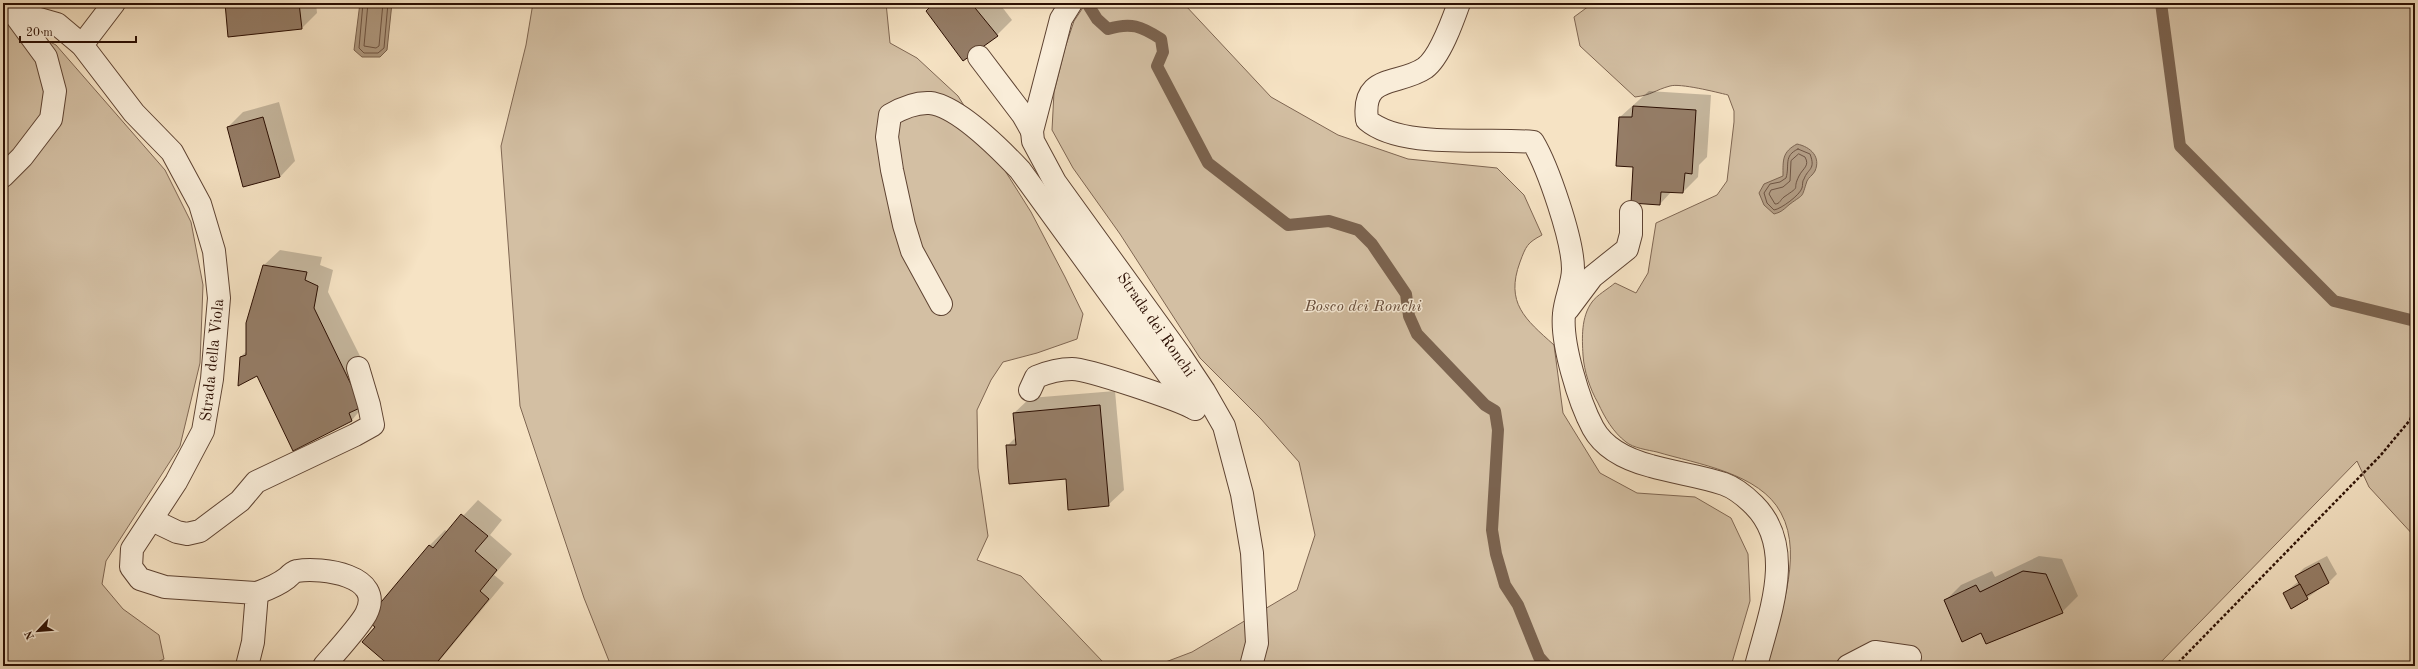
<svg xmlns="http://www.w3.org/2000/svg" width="2418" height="669" font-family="'Old Standard TT',serif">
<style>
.green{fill:#d3bfa3;stroke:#7f6652}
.water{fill:#b19b82;stroke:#7b634f}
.shadow{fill:#0003}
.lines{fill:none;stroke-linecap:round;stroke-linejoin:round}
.shore{stroke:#6e5442;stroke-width:1}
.stream{stroke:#7b634f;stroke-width:12}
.building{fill:#957d67;stroke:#2b0e02}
.minor-casing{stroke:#5e4332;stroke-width:24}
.path{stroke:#2b0e02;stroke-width:2.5;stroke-dasharray:3 2;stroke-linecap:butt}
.minor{stroke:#f9edd9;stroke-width:22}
.labels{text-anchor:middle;stroke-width:3;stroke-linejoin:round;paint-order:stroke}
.park-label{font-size:16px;font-style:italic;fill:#664c3a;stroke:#f9edd9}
.street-label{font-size:16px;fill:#2b0e02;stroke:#f9edd9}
</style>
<rect width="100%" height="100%" fill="#f6e3c4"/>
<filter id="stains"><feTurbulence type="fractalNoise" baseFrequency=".005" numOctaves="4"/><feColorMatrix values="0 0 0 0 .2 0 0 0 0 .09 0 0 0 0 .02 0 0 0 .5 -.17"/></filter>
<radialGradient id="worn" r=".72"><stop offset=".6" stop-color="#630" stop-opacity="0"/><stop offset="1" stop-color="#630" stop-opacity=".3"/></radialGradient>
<g class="green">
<polygon points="533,3 886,3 890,43 917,58 958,96 1031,212 1065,277 1083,314 1077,339 1037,353 1003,362 991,380 977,410 978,468 988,536 977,560 1021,576 1103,662 1120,666 611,666 584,598 520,406 501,146 526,45"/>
<path d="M1086 3 1185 5 1271 97 1338 135 1408 159 1497 168 1524 195 1542 235C1527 243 1526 246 1520 262 1505 303 1525 319 1554 345L1563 413 1600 473 1637 493 1695 497 1731 518 1748 554 1750 601 1731 666H1155L1192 652 1297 590 1315 535 1299 462 1261 419 1200 358 1120 234 1073 168 1052 130 1054 92 1065 48 1074 21Z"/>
<path d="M1593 3H2415V537L2369 487 2357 461 2157 666H1766C1777 622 1805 557 1781 513 1760 473 1697 464 1657 452 1648 450 1633 448 1626 442 1613 432 1605 418 1598 403 1590 389 1584 371 1583 355 1582 338 1581 317 1592 302 1597 295 1608 289 1615 283L1636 293 1648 273 1656 223 1717 195 1727 181 1734 122V111L1728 95C1716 92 1680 83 1670 86 1655 90 1652 95 1635 97L1580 46 1574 17Z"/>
<polygon points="3,19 56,45 165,170 191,222 203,285 200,363 180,446 106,561 102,584 123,609 159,635 164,659 149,666 3,666"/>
</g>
<g class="water">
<polygon points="360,3 392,3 387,50 380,57 362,57 354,50"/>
<path d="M1797 144C1811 147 1821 157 1815 171 1813 175 1808 178 1807 181 1801 199 1805 193 1790 204 1784 209 1782 212 1774 214L1764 205 1759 193 1764 184 1783 176C1783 160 1782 152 1797 144Z"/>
</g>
<g class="shadow">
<polygon points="226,3 316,3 317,13 302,28"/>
<polygon points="935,3 999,3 1012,20 997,35"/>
<polygon points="1649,91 1711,95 1707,157 1699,165 1698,177 1683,192 1672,191 1660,204 1634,166 1617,165 1620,117"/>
<polygon points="279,102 295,161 280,177 228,127 243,112"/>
<polygon points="280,250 322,257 320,265 333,270 328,292 377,390 352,420 257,375 240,357 247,351 264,265"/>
<polygon points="1115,391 1124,490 1108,505 1067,478 1007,446 1017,436 1014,413 1030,398"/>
<polygon points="478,500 502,520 490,535 512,554 494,575 504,583 435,666 392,666 376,627 368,619 430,545 445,530 448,532"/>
<polygon points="2039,556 2062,559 2078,596 2062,612 1982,632 1946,600 1961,585 1992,571 1995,577"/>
<polygon points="2327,556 2337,574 2329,582 2307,598 2284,593 2299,581 2296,576 2304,568"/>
</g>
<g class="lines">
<g class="shore">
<polyline points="363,3 359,48 364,53 378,53 384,48 388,3"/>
<polyline points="368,3 364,46 376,48 379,46 383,3"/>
<path d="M1798 149 1810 154C1816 170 1808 168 1804 179 1802 181 1803 185 1802 188 1800 195 1781 209 1774 210L1767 203 1764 193 1770 184 1780 182 1786 178C1790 165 1783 156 1798 149Z"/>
<path d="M1799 154 1805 157C1810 166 1803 168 1799 176 1791 192 1803 184 1784 197 1780 200 1780 204 1775 204L1769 194 1771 190 1783 187 1790 181 1791 161Z"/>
</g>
<g class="stream">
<path d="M1087 3 1097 19 1108 29C1131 22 1141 26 1161 39L1163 52 1157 66 1208 163 1288 225 1329 221 1358 230 1372 244 1406 294 1409 316 1417 334 1485 405 1495 411 1498 430 1492 530 1496 554 1505 585 1518 605 1539 657 1547 666"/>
<polyline points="2161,3 2180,146 2334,301 2415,321"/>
</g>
</g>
<g class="building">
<polygon points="225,3 299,3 302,29 228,37"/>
<polygon points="934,3 971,3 998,36 963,61 926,11"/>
<polygon points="1633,106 1696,110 1692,174 1685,173 1683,193 1661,192 1660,205 1631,203 1633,167 1616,166 1619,117 1632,117"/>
<polygon points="263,117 280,177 243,187 227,127"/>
<polygon points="263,265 307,272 305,280 318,286 314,308 362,407 349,413 352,421 293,451 257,376 238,386 240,357 246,355 246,323"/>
<polygon points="1100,405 1109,506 1068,510 1066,479 1009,484 1006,445 1016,445 1013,413"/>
<polygon points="461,514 488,536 475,551 497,570 480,591 489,599 434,666 390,666 362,642 375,627 366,620 429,545 433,548"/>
<polygon points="2319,563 2329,583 2306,596 2295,576"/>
<polygon points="2023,571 2046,574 2063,613 1986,644 1981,633 1962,642 1944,600 1976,585 1980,592"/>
<polygon points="2300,584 2308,599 2291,609 2283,593"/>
</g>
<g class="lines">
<defs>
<g id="minor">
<polyline points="1071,3 1061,19 1032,131 1033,141 1055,182 1180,355 1204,391 1224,426 1242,494 1252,553 1257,643 1251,666"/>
<path d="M1459 3C1453 20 1440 57 1425 68 1399 86 1361 73 1367 120 1402 150 1487 137 1533 142 1548 167 1573 240 1573 269 1573 284 1565 299 1564 314 1561 343 1579 402 1593 428 1605 450 1628 460 1651 466 1675 473 1701 476 1724 484 1735 488 1746 497 1754 505 1797 548 1769 615 1756 666"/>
<polyline points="15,12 57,24 82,45 134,113 172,152 200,204 214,251 219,298 212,379 203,431 176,482 132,549 131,567 140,579 165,587 257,593 253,642 247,666"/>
<polyline points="82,45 114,3"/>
<polyline points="979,57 1023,115 1032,131"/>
<polyline points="3,176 22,157 51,119 55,91 46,57 10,8"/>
<path d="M941 304 912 251 904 225 892 170 887 137 890 115C902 108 915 102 930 103 958 106 1001 150 1020 170L1192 407"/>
<polyline points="1568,309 1592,277 1627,249 1631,234 1631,212"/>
<path d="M1030 390 1036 377C1048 372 1059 369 1072 369 1088 369 1180 400 1195 409"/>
<polyline points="152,520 177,532 187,534 200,531 240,501 256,482 355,435 373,425 369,405 358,368"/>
<path d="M257 593C268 589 278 585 287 578 290 575 293 572 297 571 321 567 386 575 366 614 359 627 335 653 324 666"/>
<polyline points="1848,666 1875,652 1910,657"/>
</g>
</defs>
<use href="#minor" class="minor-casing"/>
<polyline class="path" points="2175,666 2380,456 2410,420 2415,408"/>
<use href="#minor" class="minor"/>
</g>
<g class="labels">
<g class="park-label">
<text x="1363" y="311">Bosco dei Ronchi</text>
</g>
<g class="street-label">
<text transform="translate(1157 324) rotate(55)" y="6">Strada dei Ronchi</text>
<text transform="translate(211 360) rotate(-84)" y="6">Strada della Viola</text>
</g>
</g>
<rect width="2418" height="669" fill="none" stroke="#f6e3c4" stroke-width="16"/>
<rect x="4" y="4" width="2410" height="661" fill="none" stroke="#2b0e02" stroke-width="2"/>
<rect x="8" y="8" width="2402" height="653" fill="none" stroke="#2b0e02"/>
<g transform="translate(38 631) rotate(244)" stroke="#f9edd9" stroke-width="3" paint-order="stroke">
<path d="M0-3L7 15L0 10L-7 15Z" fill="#2b0e02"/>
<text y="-6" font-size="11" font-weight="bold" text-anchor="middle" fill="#2b0e02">N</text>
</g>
<path d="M20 36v6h116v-6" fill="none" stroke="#2b0e02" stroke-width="2"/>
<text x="26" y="36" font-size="12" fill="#2b0e02" stroke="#f9edd9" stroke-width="3" paint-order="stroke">20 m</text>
<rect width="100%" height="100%" filter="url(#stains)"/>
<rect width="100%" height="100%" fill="url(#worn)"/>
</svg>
